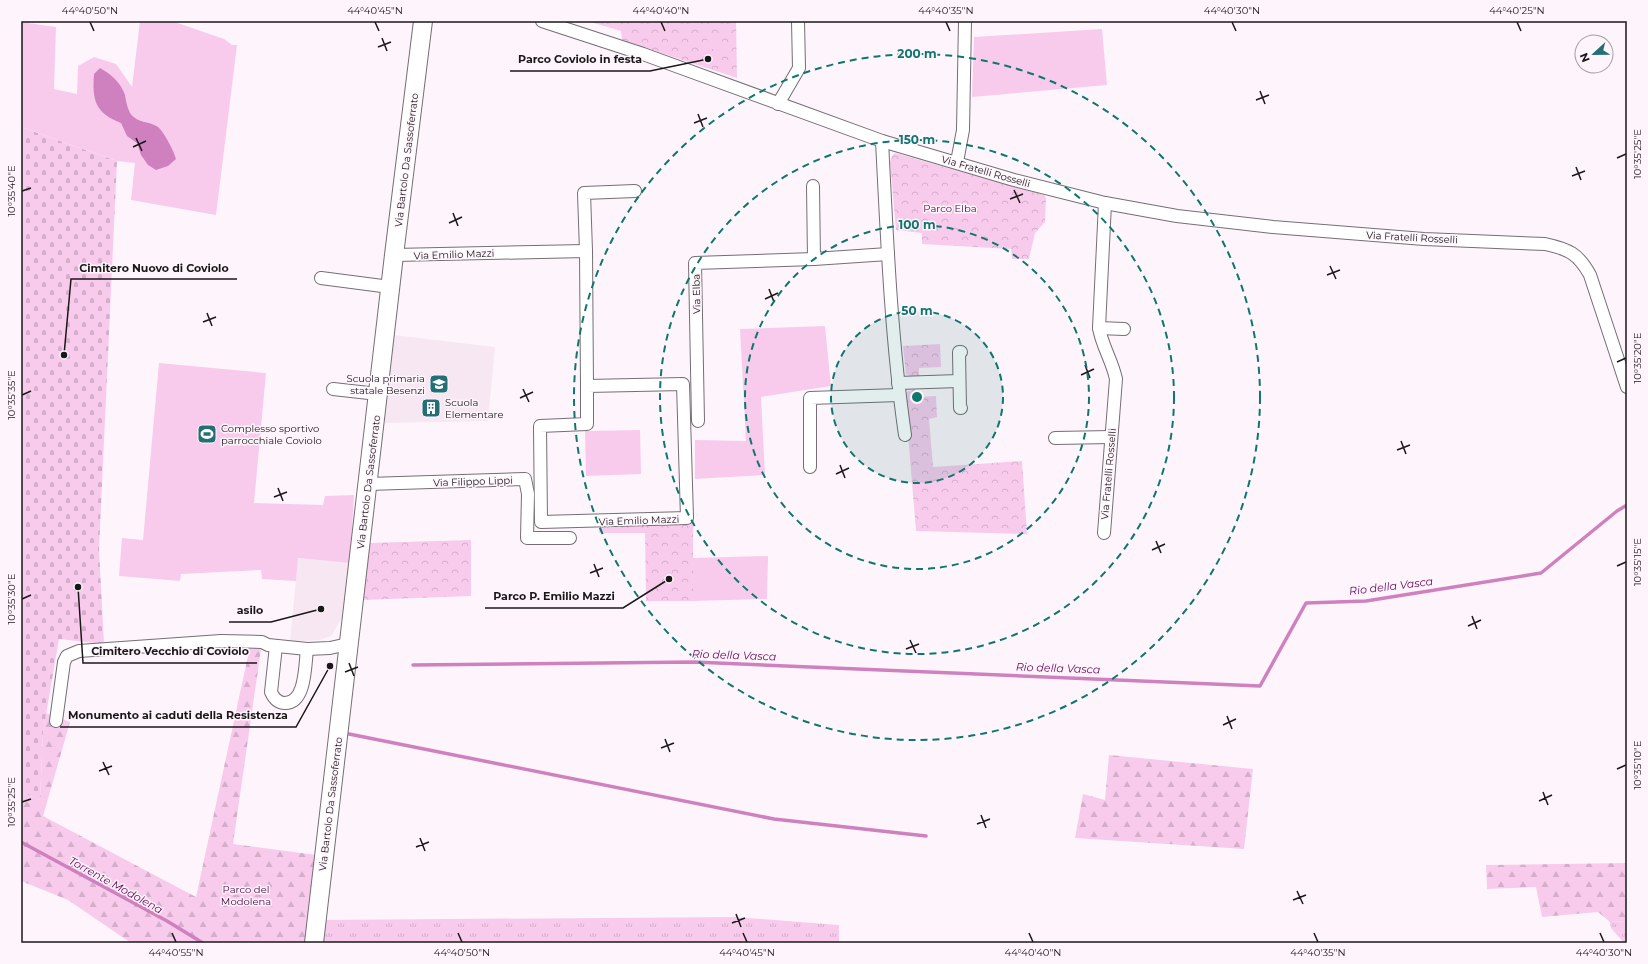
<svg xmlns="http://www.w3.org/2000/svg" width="1648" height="964" font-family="Montserrat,sans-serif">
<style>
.built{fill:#f7e7f3}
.grass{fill:url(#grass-tufts)}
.forest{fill:url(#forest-firs)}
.cemetery{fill:url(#cemetery-stones)}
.park{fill:url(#park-crowns)}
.garden{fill:#f8cbed}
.water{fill:#cf81bf}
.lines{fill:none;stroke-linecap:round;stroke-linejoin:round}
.stream{stroke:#cf81bf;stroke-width:3.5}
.street-casing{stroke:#756e74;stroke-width:14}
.secondary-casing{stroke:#756e74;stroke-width:20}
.street{stroke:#fff;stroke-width:12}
.secondary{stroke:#fff;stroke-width:18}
.ticks{fill:none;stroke:#1a1719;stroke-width:1.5}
.ring{fill:none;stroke:#0f766e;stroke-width:2;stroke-dasharray:7 5}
.labels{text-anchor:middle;stroke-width:3;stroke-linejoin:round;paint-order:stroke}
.street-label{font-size:10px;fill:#1a1719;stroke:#fef5fc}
.park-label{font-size:10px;fill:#4d0544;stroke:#fef5fc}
.poi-label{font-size:10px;fill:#1a1719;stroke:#fef5fc;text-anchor:start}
.water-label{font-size:11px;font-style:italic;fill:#69065c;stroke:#fef5fc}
.centre{fill:#0f766e;stroke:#fef5fc;stroke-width:2}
.ring-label{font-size:12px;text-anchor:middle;font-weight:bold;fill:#0f766e;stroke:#fef5fc;stroke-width:3;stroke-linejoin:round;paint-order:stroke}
.leader{fill:none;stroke:#1a1719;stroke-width:1.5}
.callout-dot{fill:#1a1719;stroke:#fef5fc;stroke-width:1.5}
.callout-label{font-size:11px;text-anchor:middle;font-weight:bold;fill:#1a1719;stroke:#fef5fc;stroke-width:3;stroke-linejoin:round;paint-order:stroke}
.neatline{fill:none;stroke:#1a1719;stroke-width:1.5}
.ticks-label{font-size:10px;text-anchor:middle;fill:#1a1719}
</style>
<defs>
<pattern id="grass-tufts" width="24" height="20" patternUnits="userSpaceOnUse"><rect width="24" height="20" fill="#f8cbed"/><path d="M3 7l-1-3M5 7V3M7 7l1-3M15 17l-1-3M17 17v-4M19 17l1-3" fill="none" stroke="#d4aecb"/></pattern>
<pattern id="forest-firs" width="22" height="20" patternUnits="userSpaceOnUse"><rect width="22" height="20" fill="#f8cbed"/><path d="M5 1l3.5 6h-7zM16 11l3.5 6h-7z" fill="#d4aecb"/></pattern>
<pattern id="cemetery-stones" width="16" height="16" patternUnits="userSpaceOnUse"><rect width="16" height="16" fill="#f8cbed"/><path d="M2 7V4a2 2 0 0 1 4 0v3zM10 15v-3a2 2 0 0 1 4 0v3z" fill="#d4aecb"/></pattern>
<pattern id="park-crowns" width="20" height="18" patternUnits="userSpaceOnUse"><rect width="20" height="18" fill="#f8cbed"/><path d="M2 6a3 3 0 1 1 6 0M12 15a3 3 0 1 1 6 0" fill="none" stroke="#d4aecb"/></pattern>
</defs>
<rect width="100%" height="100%" fill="#fef5fc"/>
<g class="built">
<polygon points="393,335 495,347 488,421 383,423"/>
<polygon points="298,558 350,563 342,618 331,636 320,640 290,642"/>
</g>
<g class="grass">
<polygon points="735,917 839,925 839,943 314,943 317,920"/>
<polygon points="1627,921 1627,943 1624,943 1611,928 1610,922"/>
</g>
<g class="forest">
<polygon points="251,642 262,642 233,844 324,856 314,943 131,943 68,900 21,881 21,792 40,800 43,732 46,713 70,722 43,816 196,897"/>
<polygon points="1109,755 1253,769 1244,849 1075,838 1083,794 1105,800"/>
<polygon points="1627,863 1627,921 1610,922 1598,912 1542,917 1536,887 1487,889 1486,865"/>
</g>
<polygon class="cemetery" points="21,127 117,161 99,549 104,644 59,639 43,732 40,800 21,792"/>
<g class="park">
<polygon points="587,21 736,21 737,78 622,40 621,31"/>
<polygon points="895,153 1044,195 1046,198 1045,222 1035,233 1029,259 1012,259 1011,249 922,244 922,233 896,230 890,162 892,156"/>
<polygon points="940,344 941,367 919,368 919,376 910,376 906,374 903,346"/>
<polygon points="915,388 916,397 936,396 937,417 929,419 933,467 1022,461 1027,534 916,531 905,398 907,392"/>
<polygon points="687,518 693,520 693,601 646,601 645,533 599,533 600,521"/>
<polygon points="471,540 471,596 362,600 368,543"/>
</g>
<g class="garden">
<polygon points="140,21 172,21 224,39 232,45 237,45 216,215 131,200 135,163 117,161 21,127 21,22 56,27 54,89 77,94 78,66 94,57 116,64 132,87"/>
<polygon points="1102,29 1107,85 972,97 974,37"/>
<polygon points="708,37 724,42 722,52 706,47"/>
<polygon points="825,326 831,386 761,397 765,475 695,479 695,440 746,441 740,329"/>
<polygon points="159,363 266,373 254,503 323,505 325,496 354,495 350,563 298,558 296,581 262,579 261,570 181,574 180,581 119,576 122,538 143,540"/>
<polygon points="640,430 641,474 586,476 585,431"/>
<polygon points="768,556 767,599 693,601 693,558"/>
</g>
<path class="water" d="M100 68C111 74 121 83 125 95 126 101 127 107 130 113 138 124 150 121 158 127 164 132 174 151 176 159L168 166 156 170 148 165 141 155 137 143 127 136 121 123C95 113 92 100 94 74Z"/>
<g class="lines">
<g class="stream">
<polyline points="413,665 694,662 1260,686 1306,603 1366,601 1541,573 1617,511 1627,505"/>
<polyline points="349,734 774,819 926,836"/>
<polyline points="21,842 167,921 203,943"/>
</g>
<defs>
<g id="street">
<path d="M542 21 643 54 882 141 1014 180 1105 203 1177 216 1273 227 1424 239 1545 244C1568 249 1578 253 1590 275L1627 387"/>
<polyline points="778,104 799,68 798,21"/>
<path d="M882 141C887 239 891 338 905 435"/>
<polyline points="957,162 963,130 965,21"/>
<polyline points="813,186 814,259"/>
<polyline points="586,251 584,193 635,191"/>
<polyline points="394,255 586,251 587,386 683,384 687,518 541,522 540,426 587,424 587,386"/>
<polyline points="321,278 390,287"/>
<polyline points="1099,328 1124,329"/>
<polyline points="961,352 959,352 960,408 961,408"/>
<polyline points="898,383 959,381"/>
<polyline points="333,389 378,394"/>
<polyline points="698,421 695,263 814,259 888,254"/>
<polyline points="1055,438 1111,437"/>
<polyline points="810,467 810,398 899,395"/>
<polyline points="368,484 525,479 528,494 527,538 570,538"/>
<path d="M1104 533 1116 379C1112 360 1102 346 1099 328L1105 203"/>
<path d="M276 646 271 692C274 699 278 703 285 703 306 703 305 665 307 649"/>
<polyline points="56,721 64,662 67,656 79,651 221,641 262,642 268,645 307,649 330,648 348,644"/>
</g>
<polyline id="secondary" points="314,943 394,255 423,21"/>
</defs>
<use href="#street" class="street-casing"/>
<use href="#secondary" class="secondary-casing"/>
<use href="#street" class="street"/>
<use href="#secondary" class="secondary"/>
</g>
<path class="ticks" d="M90 22 94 31M375 22 379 31M661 22 665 31M946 22 950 31M1232 22 1236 31M1517 22 1521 31M382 38 387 51M378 47 391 42M1260 91 1265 104M1256 100 1269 95M698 114 703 127M694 123 707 118M136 138 142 151M133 147 146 141M1617 158 1626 154M1576 167 1581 180M1572 176 1585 171M1014 190 1020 203M22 191 31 188M1010 199 1023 194M453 213 458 226M449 223 462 217M1330 266 1336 279M1327 275 1340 270M769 289 774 302M765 299 778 293M207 313 212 326M203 322 216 317M1617 362 1626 358M1085 365 1090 378M1081 375 1094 369M523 389 529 402M22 395 31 391M520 398 533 392M1401 441 1406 454M1397 450 1410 445M840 465 845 478M836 474 849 468M278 488 283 501M274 497 287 492M1156 541 1161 553M1152 550 1165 544M594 564 599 577M1617 566 1626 562M590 573 603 568M22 599 31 595M1472 616 1477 629M1468 626 1481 620M910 640 916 653M906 649 919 644M349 663 354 676M345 672 358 667M1227 716 1232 729M1223 725 1236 719M665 739 670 752M661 748 674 743M103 762 109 775M1617 769 1626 765M99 771 112 766M1543 792 1548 805M1539 801 1552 795M22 802 31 799M981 815 986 828M977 824 990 819M420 838 425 851M416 847 429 842M1297 891 1303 904M1293 900 1306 895M736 914 741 927M732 923 745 918M172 933 176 942M458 933 462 942M743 933 747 942M1029 933 1033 942M1314 933 1318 942M1600 933 1604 942"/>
<circle cx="917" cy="397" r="86" fill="#0f766e" fill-opacity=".12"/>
<g class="ring">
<circle cx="917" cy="397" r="86"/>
<circle cx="917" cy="397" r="172"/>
<circle cx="917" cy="397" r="257"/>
<circle cx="917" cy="397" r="343"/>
</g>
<defs>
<symbol id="school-square" viewBox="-11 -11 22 22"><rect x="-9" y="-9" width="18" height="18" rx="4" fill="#246f75" stroke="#fef5fc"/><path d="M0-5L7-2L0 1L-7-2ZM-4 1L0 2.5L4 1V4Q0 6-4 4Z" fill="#fff"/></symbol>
<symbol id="building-square" viewBox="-11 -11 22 22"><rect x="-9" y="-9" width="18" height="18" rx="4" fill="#246f75" stroke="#fef5fc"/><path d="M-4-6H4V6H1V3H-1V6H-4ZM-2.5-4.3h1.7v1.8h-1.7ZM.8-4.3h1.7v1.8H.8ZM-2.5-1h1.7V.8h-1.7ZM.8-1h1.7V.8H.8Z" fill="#fff"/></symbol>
<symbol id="stadium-square" viewBox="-11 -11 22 22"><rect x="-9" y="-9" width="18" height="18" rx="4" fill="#246f75" stroke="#fef5fc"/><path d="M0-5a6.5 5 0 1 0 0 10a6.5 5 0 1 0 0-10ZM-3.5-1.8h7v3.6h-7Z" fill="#fff"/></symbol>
</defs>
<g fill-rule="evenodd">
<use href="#school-square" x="428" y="373" width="22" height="22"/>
<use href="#building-square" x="420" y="397" width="22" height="22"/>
<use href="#stadium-square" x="196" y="423" width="22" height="22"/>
</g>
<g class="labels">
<g class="street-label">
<text transform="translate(406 160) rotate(-83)" y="4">Via Bartolo Da Sassoferrato</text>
<text transform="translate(986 171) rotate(16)" y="4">Via Fratelli Rosselli</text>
<text transform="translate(1412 237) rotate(3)" y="4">Via Fratelli Rosselli</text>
<text transform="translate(454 254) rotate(-2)" y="4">Via Emilio Mazzi</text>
<text transform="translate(696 294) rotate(-91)" y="4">Via Elba</text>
<text transform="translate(1108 474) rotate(-85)" y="4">Via Fratelli Rosselli</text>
<text transform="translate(473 481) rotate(-2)" y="4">Via Filippo Lippi</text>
<text transform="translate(368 482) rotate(-83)" y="4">Via Bartolo Da Sassoferrato</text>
<text transform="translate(639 520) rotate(-2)" y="4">Via Emilio Mazzi</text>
<text transform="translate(330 804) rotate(-83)" y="4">Via Bartolo Da Sassoferrato</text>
</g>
<g class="park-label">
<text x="950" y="212">Parco Elba</text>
<text x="246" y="893">Parco del<tspan x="246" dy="12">Modolena</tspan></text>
</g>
<g class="poi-label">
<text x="425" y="382" text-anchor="end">Scuola primaria<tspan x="425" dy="12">statale Besenzi</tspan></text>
<text x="445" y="406">Scuola<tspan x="445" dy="12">Elementare</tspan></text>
<text x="221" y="432">Complesso sportivo<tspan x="221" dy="12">parrocchiale Coviolo</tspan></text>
</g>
<g class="water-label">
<text transform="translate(1391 586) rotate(-7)" y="4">Rio della Vasca</text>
<text transform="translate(734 655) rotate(2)" y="4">Rio della Vasca</text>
<text transform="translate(1058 668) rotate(2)" y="4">Rio della Vasca</text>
<text transform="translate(116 885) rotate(29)" y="4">Torrente Modolena</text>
</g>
</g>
<circle cx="917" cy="397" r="6" class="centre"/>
<g class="ring-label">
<text x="917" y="58">200 m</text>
<text x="917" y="144">150 m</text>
<text x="917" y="229">100 m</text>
<text x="917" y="315">50 m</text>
</g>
<path class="leader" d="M708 59L650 71H510M64 355L71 279H237M669 579L623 608H485M321 609L271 622H229M78 587L83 663H257M330 666L296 727H60"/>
<g class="callout-dot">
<circle cx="708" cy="59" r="4"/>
<circle cx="64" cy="355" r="4"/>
<circle cx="669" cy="579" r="4"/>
<circle cx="321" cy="609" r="4"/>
<circle cx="78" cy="587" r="4"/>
<circle cx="330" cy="666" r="4"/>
</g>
<g class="callout-label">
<text x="580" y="63">Parco Coviolo in festa</text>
<text x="154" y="272">Cimitero Nuovo di Coviolo</text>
<text x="554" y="600">Parco P. Emilio Mazzi</text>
<text x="250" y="614">asilo</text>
<text x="170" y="655">Cimitero Vecchio di Coviolo</text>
<text x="178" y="719">Monumento ai caduti della Resistenza</text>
</g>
<rect width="1648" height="964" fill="none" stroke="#fef5fc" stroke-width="44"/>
<g transform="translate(1594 54) rotate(248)"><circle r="19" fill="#fef5fc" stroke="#a39ca1"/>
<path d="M0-3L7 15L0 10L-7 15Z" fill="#246f75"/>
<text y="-6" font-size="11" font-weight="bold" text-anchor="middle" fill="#1a1719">N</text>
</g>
<rect x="22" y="22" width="1604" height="920" class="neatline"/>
<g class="ticks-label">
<text x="90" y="14">44°40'50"N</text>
<text x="375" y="14">44°40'45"N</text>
<text x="661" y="14">44°40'40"N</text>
<text x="946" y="14">44°40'35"N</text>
<text x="1232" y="14">44°40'30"N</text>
<text x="1517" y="14">44°40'25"N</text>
<text transform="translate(1637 154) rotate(-90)" y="4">10°35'25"E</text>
<text transform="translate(11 191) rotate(-90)" y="4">10°35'40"E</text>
<text transform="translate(1637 358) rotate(-90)" y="4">10°35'20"E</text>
<text transform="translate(11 395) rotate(-90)" y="4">10°35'35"E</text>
<text transform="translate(1637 562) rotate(-90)" y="4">10°35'15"E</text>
<text transform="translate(11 599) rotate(-90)" y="4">10°35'30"E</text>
<text transform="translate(1637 765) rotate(-90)" y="4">10°35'10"E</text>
<text transform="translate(11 802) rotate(-90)" y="4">10°35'25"E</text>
<text x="176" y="956">44°40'55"N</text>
<text x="462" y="956">44°40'50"N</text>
<text x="747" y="956">44°40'45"N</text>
<text x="1033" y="956">44°40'40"N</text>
<text x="1318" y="956">44°40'35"N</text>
<text x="1604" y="956">44°40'30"N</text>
</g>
</svg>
